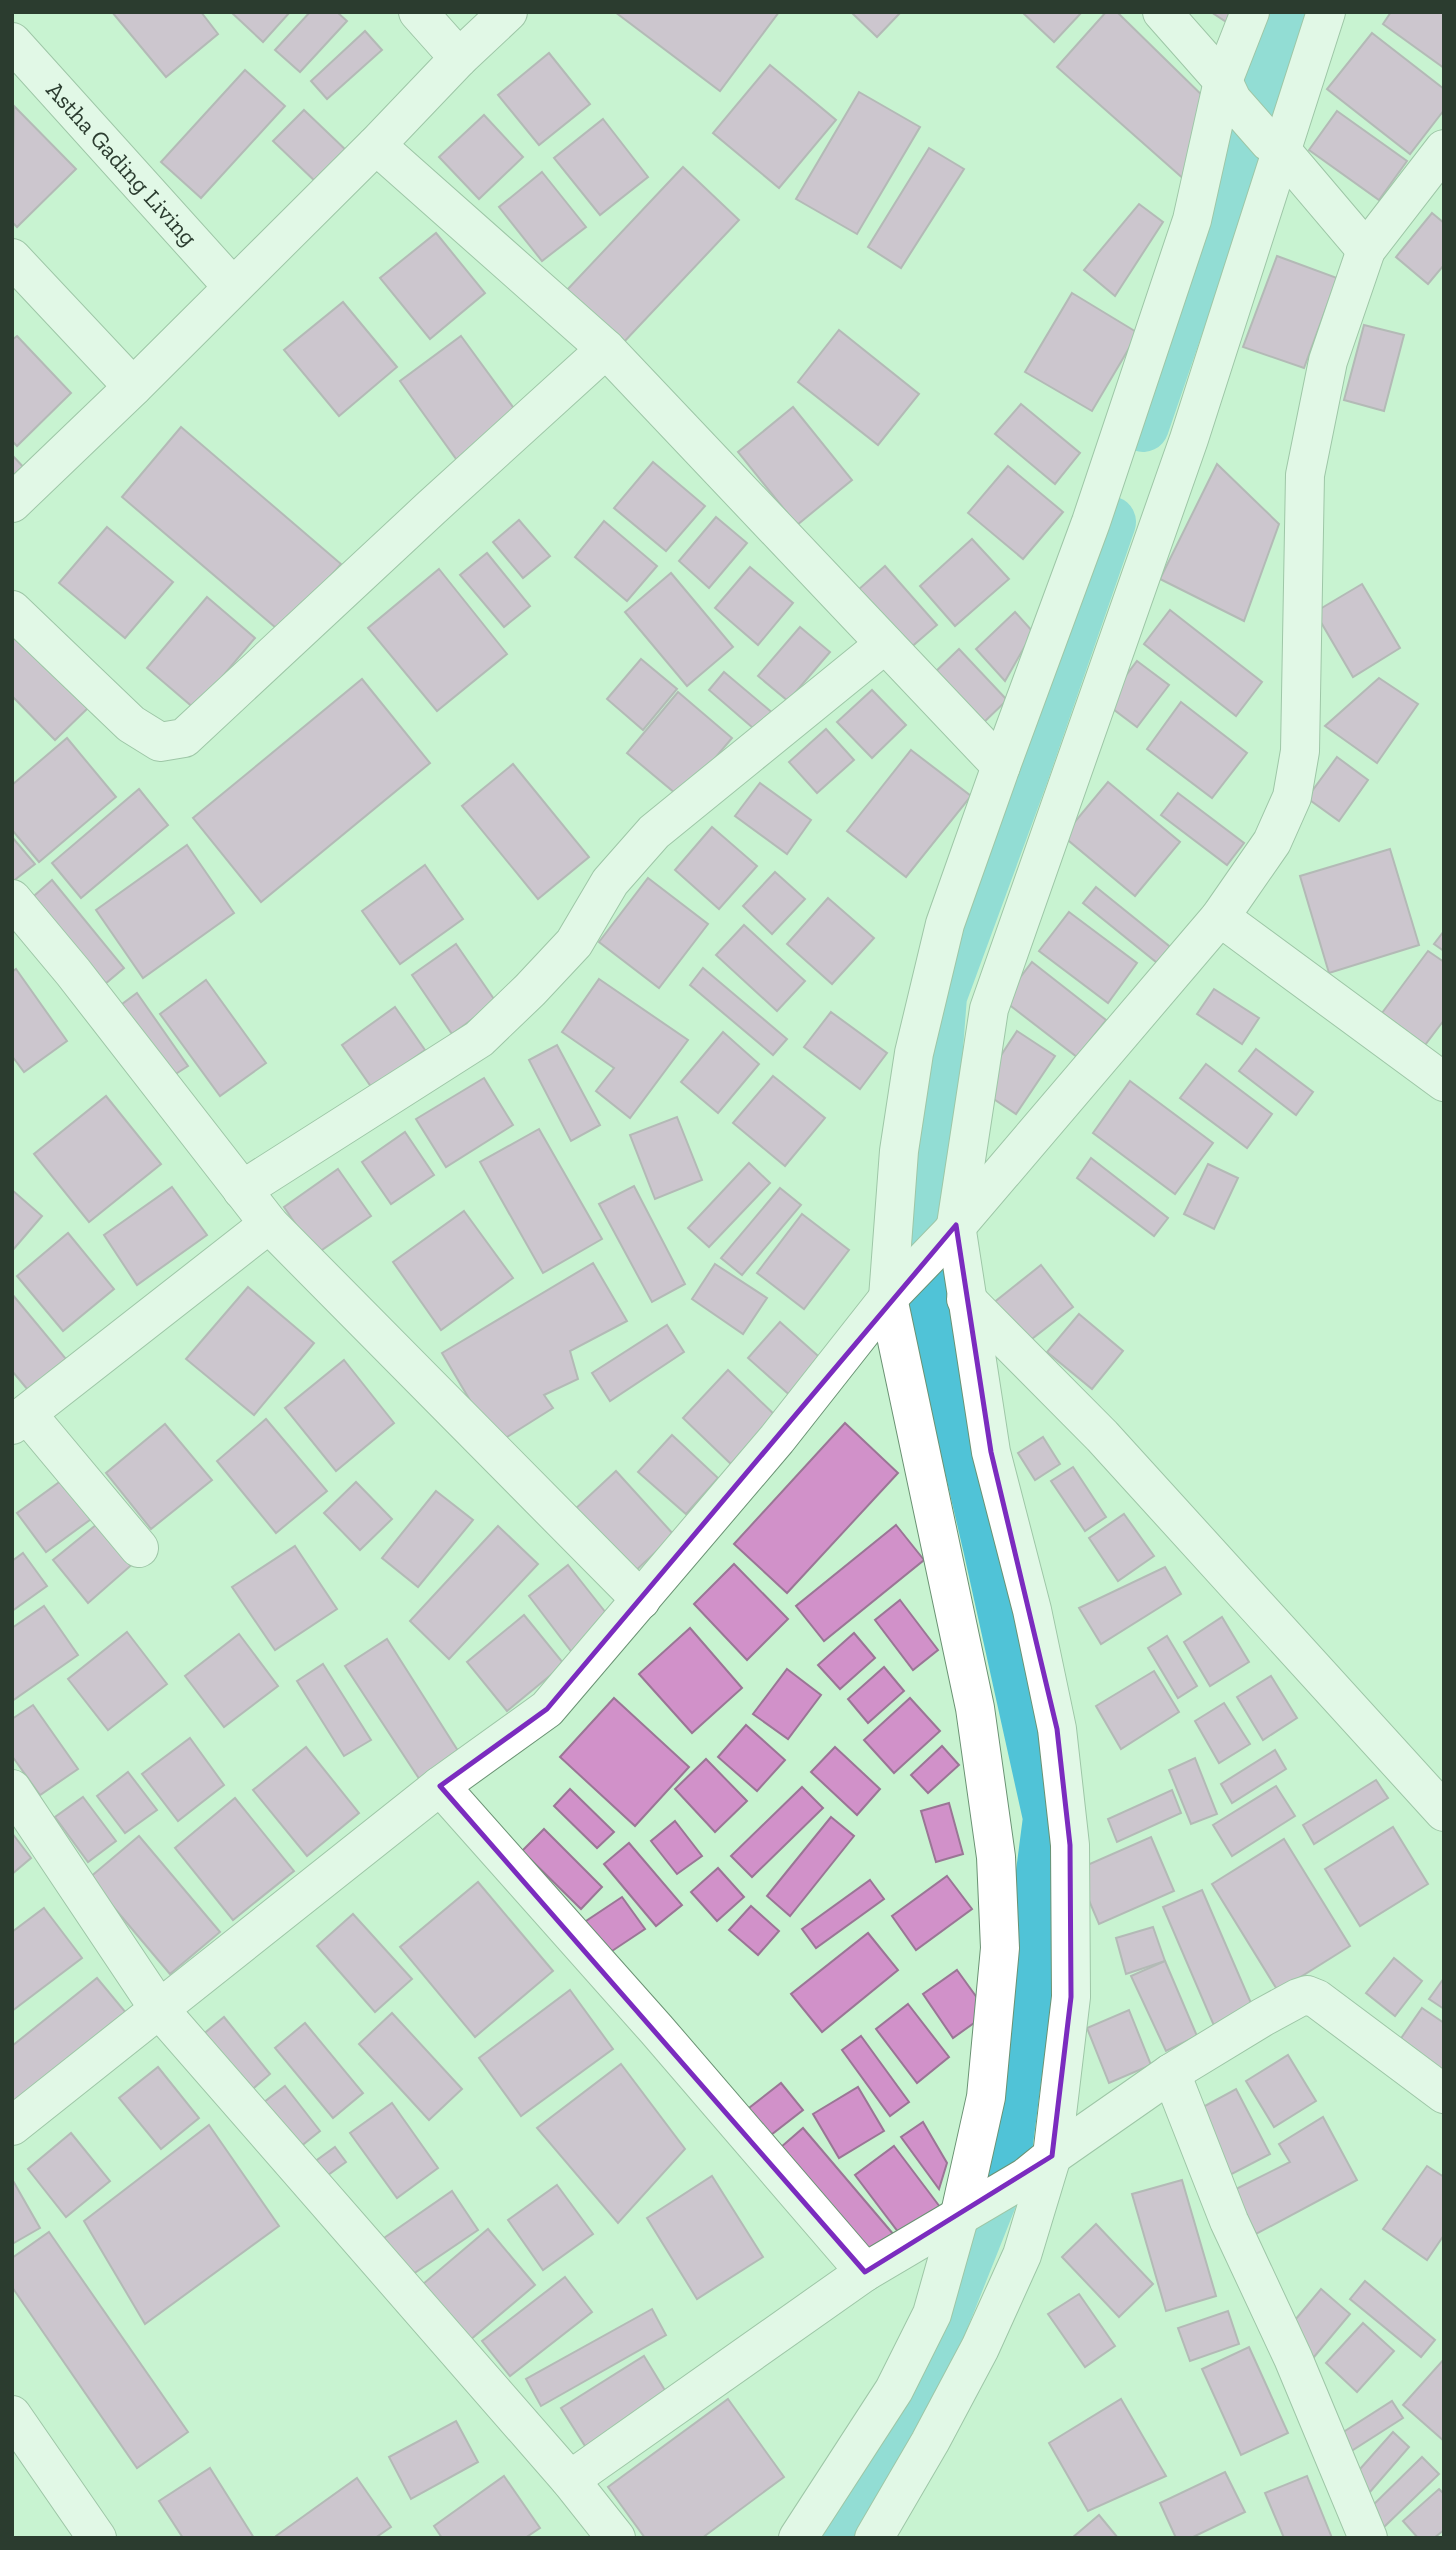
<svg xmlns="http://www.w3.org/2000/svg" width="1456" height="2550" font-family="'Zilla Slab',serif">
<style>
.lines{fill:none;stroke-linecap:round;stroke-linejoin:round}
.canal{stroke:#50c3d7;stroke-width:52}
.building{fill:#d191c9;stroke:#9a7695;stroke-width:2}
.street-casing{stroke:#6a9273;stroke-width:40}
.primary-casing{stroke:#6a9273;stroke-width:40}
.street{stroke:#fff;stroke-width:38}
.primary{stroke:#fff;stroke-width:38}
.marked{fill:none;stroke:#7b2cbf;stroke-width:5;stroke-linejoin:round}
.labels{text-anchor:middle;stroke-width:5;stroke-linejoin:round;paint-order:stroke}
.street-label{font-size:24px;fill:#2b3c2f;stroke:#dcfee3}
</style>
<rect width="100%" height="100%" fill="#c8f3d1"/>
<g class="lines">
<g class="canal">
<polyline points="1143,426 1285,12"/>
<polyline points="834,2538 913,2395 1004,2166 1049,1818 989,1547 921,1255 941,996 1023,773 1110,522"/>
</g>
</g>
<g class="building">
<polygon points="112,12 201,12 218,34 166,77"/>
<polygon points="231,12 290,12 263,42"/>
<polygon points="310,12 337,12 347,21 300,72 275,50"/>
<polygon points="615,12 779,12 720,91"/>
<polygon points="851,12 901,12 877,37"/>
<polygon points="1022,12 1082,12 1054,42"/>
<polygon points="1106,12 1117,12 1213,106 1186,181 1057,67"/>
<polygon points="1211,12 1235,12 1228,23"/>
<polygon points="1391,12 1444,12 1444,68 1383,24"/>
<polygon points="365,31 382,50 327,99 311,81"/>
<polygon points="1372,33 1444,89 1444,110 1410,154 1327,89"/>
<polygon points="549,53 590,104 539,145 498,95"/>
<polygon points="770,65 836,120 779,188 713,133"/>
<polygon points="245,70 285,106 201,198 161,162"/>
<polygon points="859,92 920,127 857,234 796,199"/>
<polygon points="14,106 76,169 17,227 12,222"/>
<polygon points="304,110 349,153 318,184 273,141"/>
<polygon points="1337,111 1407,161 1379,200 1309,150"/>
<polygon points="484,115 523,157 479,199 439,157"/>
<polygon points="603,119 648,177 600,215 554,158"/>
<polygon points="929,148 964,169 901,268 868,247"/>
<polygon points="683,167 739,220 622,344 566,291"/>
<polygon points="542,172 586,227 542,261 499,207"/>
<polygon points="1139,204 1163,222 1115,296 1084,270"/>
<polygon points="1432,213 1444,223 1444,265 1428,284 1396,257"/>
<polygon points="436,233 485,293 430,339 380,278"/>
<polygon points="1277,256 1337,278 1304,368 1243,347"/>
<polygon points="1072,293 1138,333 1092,411 1025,372"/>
<polygon points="343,302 397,367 339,416 284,350"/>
<polygon points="1364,325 1404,335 1384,411 1344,400"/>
<polygon points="839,330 919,394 878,445 798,382"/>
<polygon points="17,336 71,393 17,446 12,441 12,340"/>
<polygon points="461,336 521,418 459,463 400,381"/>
<polygon points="1021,404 1080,453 1055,484 995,434"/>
<polygon points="793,407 852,480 797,525 738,452"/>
<polygon points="181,427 341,564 282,633 122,497"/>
<polygon points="12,455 28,472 12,487"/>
<polygon points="653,462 705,506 666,551 614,508"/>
<polygon points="1217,464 1279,524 1244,621 1160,579"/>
<polygon points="1008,466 1063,512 1023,559 968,513"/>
<polygon points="716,517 747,543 709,588 679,561"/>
<polygon points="519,520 550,556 523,578 493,542"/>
<polygon points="604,521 657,566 627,601 575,557"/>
<polygon points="107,527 173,582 125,638 59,583"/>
<polygon points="972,539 1009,579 955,626 920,586"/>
<polygon points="487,553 530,606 504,627 460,575"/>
<polygon points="885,566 937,625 909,649 858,590"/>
<polygon points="750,567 793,603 758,645 715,608"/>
<polygon points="439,569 507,654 437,711 368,628"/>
<polygon points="671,573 733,647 687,686 625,612"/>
<polygon points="1362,584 1400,648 1353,677 1315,612"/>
<polygon points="207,597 255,638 195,709 147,668"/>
<polygon points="1170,610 1262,682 1236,716 1144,644"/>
<polygon points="1015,612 1033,632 1005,681 976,649"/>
<polygon points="800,627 830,652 788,701 758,676"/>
<polygon points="12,632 88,708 55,740 12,696"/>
<polygon points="959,649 1007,700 981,725 933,674"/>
<polygon points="641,659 677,689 643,730 607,699"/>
<polygon points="1137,661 1169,685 1137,727 1105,703"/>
<polygon points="724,672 775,715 760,734 709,690"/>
<polygon points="1379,678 1418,704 1377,763 1325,726"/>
<polygon points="362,679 430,763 261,902 193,818"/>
<polygon points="872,690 906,725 872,758 837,722"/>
<polygon points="678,692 732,738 681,798 627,753"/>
<polygon points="1181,702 1247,753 1212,798 1147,749"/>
<polygon points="826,729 854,760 817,793 789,762"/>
<polygon points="67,738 116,797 39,862 12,830 12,785"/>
<polygon points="911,750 971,796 906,877 847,831"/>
<polygon points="1337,757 1368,780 1339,821 1307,798"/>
<polygon points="513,764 589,857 538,899 462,806"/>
<polygon points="1108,782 1180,842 1135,896 1063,836"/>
<polygon points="760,783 811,820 787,854 735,816"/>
<polygon points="139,789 168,825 81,898 52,863"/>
<polygon points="1178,793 1244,843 1227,865 1161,815"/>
<polygon points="712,827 757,866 719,909 675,870"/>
<polygon points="12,837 35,864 12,882"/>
<polygon points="187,845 234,913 143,978 96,910"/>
<polygon points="1390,849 1419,945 1329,973 1300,876"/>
<polygon points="425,865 463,919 400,964 362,911"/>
<polygon points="775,872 805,899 772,934 743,906"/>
<polygon points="648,878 708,924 659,988 599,942"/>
<polygon points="52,880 124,968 99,989 27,902"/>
<polygon points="1096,887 1174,950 1161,966 1083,903"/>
<polygon points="828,898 874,938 832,984 787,944"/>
<polygon points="1069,912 1137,963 1108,1003 1039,951"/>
<polygon points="744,925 805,981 777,1011 716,955"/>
<polygon points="1444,931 1444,951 1434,944"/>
<polygon points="456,944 496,1002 452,1034 412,975"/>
<polygon points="1428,951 1444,962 1444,1020 1425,1045 1382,1013"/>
<polygon points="1032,962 1106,1020 1077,1057 1003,1000"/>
<polygon points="703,968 787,1039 773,1055 690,985"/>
<polygon points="16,969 67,1041 24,1072 12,1056 12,972"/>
<polygon points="599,979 688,1040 630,1118 596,1091 614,1068 562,1032"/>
<polygon points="206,980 266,1063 220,1096 160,1014"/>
<polygon points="1214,989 1259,1018 1242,1044 1197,1014"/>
<polygon points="137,993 188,1066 168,1079 118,1007"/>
<polygon points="395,1007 425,1050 372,1088 342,1045"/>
<polygon points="831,1012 887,1053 860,1089 804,1047"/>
<polygon points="1017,1031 1055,1056 1016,1114 979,1089"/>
<polygon points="723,1032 759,1064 718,1113 681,1082"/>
<polygon points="557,1045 600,1125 571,1141 529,1060"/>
<polygon points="1256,1049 1313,1092 1296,1115 1239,1071"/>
<polygon points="1206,1064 1272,1114 1247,1148 1180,1098"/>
<polygon points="773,1076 825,1118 785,1166 733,1123"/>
<polygon points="484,1078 513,1125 446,1167 416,1119"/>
<polygon points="1130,1081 1213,1143 1175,1194 1093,1133"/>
<polygon points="106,1096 161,1164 89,1222 34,1154"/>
<polygon points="677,1117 702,1180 655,1199 630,1135"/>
<polygon points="539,1129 602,1239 543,1273 480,1162"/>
<polygon points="405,1132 434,1175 391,1204 362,1162"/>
<polygon points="1091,1158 1168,1218 1154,1236 1077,1178"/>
<polygon points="749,1163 770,1183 709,1247 688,1228"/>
<polygon points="1208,1164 1238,1178 1214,1229 1184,1214"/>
<polygon points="338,1169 371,1216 316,1254 284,1207"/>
<polygon points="634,1186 685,1284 652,1302 599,1204"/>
<polygon points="172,1187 207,1235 137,1285 104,1235"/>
<polygon points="780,1188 801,1205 742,1275 721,1258"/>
<polygon points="12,1190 42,1216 12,1251"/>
<polygon points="464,1211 513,1278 441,1330 393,1262"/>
<polygon points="802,1214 849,1250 804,1309 757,1273"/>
<polygon points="68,1233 114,1289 63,1331 17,1276"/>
<polygon points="593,1263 627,1321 570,1351 578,1379 544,1395 553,1408 496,1444 442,1353"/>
<polygon points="715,1264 767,1298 743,1334 692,1299"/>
<polygon points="1041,1265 1073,1307 1024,1345 992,1304"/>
<polygon points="248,1287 314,1343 254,1415 186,1359"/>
<polygon points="12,1294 66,1359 28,1390 12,1371"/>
<polygon points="1079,1314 1123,1351 1092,1389 1047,1352"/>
<polygon points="780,1322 825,1362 793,1398 748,1358"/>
<polygon points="667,1325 684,1352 610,1401 592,1373"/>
<polygon points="344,1360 394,1423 336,1471 285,1408"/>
<polygon points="728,1370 778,1418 732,1465 683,1418"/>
<polygon points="266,1419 327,1491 276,1533 217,1461"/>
<polygon points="845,1423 898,1473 787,1593 734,1544"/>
<polygon points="165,1424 212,1480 151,1529 106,1473"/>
<polygon points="672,1435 718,1478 686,1514 638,1472"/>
<polygon points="1043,1437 1060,1464 1035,1480 1018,1453"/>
<polygon points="1073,1467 1106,1517 1085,1531 1051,1481"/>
<polygon points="616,1471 674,1535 631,1575 573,1511"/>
<polygon points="69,1475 98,1514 46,1552 17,1513"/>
<polygon points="356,1482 392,1519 360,1550 324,1513"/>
<polygon points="436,1491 473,1520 418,1587 382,1558"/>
<polygon points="1124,1514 1154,1556 1118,1581 1089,1538"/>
<polygon points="102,1520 136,1561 88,1603 53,1560"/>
<polygon points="896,1525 924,1560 824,1641 796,1606"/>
<polygon points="498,1526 538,1564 449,1659 410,1621"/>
<polygon points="295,1546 337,1609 275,1650 232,1587"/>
<polygon points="23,1553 47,1586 12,1611 12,1561"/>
<polygon points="734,1564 788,1619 747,1660 694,1604"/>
<polygon points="568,1565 614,1623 574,1655 529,1596"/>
<polygon points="1165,1567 1181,1594 1101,1644 1079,1608"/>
<polygon points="900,1600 938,1650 913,1670 875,1620"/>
<polygon points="44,1606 78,1655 12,1701 12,1628"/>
<polygon points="524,1615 564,1664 507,1711 467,1662"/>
<polygon points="1222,1617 1249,1662 1210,1686 1184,1642"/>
<polygon points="690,1628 742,1688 692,1733 639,1674"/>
<polygon points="127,1632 167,1684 108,1730 68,1679"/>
<polygon points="854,1633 875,1658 840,1689 818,1665"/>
<polygon points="239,1634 278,1686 224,1727 185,1676"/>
<polygon points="1167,1636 1197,1686 1178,1698 1148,1648"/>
<polygon points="387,1639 460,1754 420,1780 345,1666"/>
<polygon points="323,1664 371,1740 344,1756 297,1681"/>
<polygon points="884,1667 904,1691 868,1723 848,1699"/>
<polygon points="787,1669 821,1695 788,1739 753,1714"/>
<polygon points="1154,1671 1179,1712 1121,1749 1096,1706"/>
<polygon points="1271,1676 1297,1718 1263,1740 1237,1697"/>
<polygon points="614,1698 689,1767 635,1826 560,1757"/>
<polygon points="910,1698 940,1731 894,1773 864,1740"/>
<polygon points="1224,1703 1250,1744 1219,1763 1195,1721"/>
<polygon points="33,1705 78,1769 40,1795 12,1756 12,1719"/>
<polygon points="746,1725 785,1760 757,1791 718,1757"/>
<polygon points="190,1738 224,1785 178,1821 142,1774"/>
<polygon points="942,1746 959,1765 928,1793 911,1775"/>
<polygon points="306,1747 359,1813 307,1856 253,1790"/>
<polygon points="835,1747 880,1789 857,1815 811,1772"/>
<polygon points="1275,1750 1286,1769 1232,1803 1221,1784"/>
<polygon points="1195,1758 1217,1814 1191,1824 1169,1770"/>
<polygon points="706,1759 747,1801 715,1832 675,1789"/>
<polygon points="128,1772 157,1810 125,1833 97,1796"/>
<polygon points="1376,1780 1388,1798 1314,1844 1303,1825"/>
<polygon points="1276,1786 1295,1816 1232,1856 1213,1825"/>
<polygon points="802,1787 823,1808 752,1877 731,1856"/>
<polygon points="570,1789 614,1832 597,1848 554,1806"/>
<polygon points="1172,1790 1181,1813 1117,1842 1108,1819"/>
<polygon points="83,1797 116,1841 88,1862 55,1817"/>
<polygon points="235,1798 294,1871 233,1920 175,1848"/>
<polygon points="949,1803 963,1854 936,1862 921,1811"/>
<polygon points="831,1817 854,1836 790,1916 767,1896"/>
<polygon points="675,1821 702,1856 677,1874 651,1841"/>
<polygon points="1393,1827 1428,1884 1360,1926 1325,1869"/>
<polygon points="544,1829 602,1887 581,1909 522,1851"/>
<polygon points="12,1833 31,1858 12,1874"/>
<polygon points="139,1836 220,1932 170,1974 89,1878"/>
<polygon points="1151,1837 1174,1891 1099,1924 1076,1870"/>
<polygon points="1284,1839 1350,1946 1278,1991 1212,1884"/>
<polygon points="629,1843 682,1905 656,1926 604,1864"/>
<polygon points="718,1868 744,1897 717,1921 691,1892"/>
<polygon points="947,1876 972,1909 916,1950 892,1916"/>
<polygon points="870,1880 884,1899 816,1948 802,1929"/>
<polygon points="478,1882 553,1971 475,2037 400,1947"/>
<polygon points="1202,1890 1254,2010 1215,2028 1163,1907"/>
<polygon points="622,1897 645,1929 603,1957 580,1925"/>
<polygon points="751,1906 779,1931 758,1955 729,1930"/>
<polygon points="44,1908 82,1958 12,2011 12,1932"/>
<polygon points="353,1914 412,1979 375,2012 317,1946"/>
<polygon points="1153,1927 1165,1961 1126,1974 1116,1938"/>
<polygon points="868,1933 898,1970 822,2032 791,1994"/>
<polygon points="1394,1958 1422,1981 1395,2016 1366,1993"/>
<polygon points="1165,1961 1197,2036 1166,2051 1131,1976"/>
<polygon points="957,1970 988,2013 953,2038 923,1994"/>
<polygon points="97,1978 127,2014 12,2107 12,2046"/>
<polygon points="1444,1978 1444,2009 1429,1999"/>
<polygon points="570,1990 613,2049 521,2116 479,2058"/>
<polygon points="908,2004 949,2057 917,2083 876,2029"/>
<polygon points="1422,2008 1444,2023 1444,2081 1395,2047"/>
<polygon points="1129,2010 1151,2065 1109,2083 1087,2028"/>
<polygon points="392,2013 462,2089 429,2120 359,2044"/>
<polygon points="224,2017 270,2074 248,2093 201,2036"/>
<polygon points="305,2023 363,2093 333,2118 275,2048"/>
<polygon points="861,2036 909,2102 890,2116 842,2050"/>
<polygon points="1288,2055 1316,2101 1274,2127 1246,2081"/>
<polygon points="621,2064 685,2149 618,2223 537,2128"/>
<polygon points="158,2067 199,2118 161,2149 119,2098"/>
<polygon points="781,2083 803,2110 762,2142 740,2115"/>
<polygon points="285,2086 320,2131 295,2151 259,2106"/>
<polygon points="858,2087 884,2131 839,2158 813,2114"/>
<polygon points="1236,2089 1270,2154 1226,2177 1192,2113"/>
<polygon points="392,2103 438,2168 397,2198 350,2133"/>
<polygon points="1323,2117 1357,2180 1256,2234 1234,2190 1290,2162 1279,2144"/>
<polygon points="923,2122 947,2163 939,2189 901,2137"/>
<polygon points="209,2125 279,2226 145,2324 84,2221"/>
<polygon points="803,2128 894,2235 863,2261 773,2154"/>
<polygon points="71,2133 110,2181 66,2217 28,2169"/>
<polygon points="894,2146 940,2207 902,2237 855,2175"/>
<polygon points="335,2147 346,2162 321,2180 310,2165"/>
<polygon points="1427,2166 1444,2177 1444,2235 1427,2260 1383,2229"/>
<polygon points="712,2176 763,2257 697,2299 647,2218"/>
<polygon points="12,2179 40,2228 12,2244"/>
<polygon points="1182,2180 1216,2296 1166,2311 1132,2194"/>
<polygon points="557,2185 593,2234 543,2270 508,2220"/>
<polygon points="452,2191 478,2230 410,2276 384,2238"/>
<polygon points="1096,2224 1153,2284 1119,2317 1062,2257"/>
<polygon points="488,2229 535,2285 470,2340 423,2284"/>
<polygon points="49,2232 188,2432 137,2468 12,2287 12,2258"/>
<polygon points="565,2277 592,2312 510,2376 482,2341"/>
<polygon points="1365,2281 1435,2340 1421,2357 1350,2299"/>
<polygon points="1321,2289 1350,2314 1314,2357 1285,2332"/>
<polygon points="1079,2294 1115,2346 1085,2367 1048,2314"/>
<polygon points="652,2309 666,2335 541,2406 526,2379"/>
<polygon points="1228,2311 1239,2344 1190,2361 1178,2328"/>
<polygon points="1363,2323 1394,2351 1357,2392 1326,2363"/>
<polygon points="1249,2347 1288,2433 1241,2455 1202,2369"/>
<polygon points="644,2356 669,2397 587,2449 561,2408"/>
<polygon points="1444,2359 1444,2441 1403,2405"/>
<polygon points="728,2399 784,2477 702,2538 645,2538 608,2487"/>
<polygon points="1121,2399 1166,2476 1088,2511 1049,2443"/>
<polygon points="1392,2401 1403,2418 1345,2455 1334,2438"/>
<polygon points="456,2421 478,2462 411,2499 389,2457"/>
<polygon points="1393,2432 1409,2447 1369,2493 1352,2478"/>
<polygon points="1422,2457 1439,2474 1384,2527 1368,2510"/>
<polygon points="210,2468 254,2538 183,2538 159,2501"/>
<polygon points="1225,2472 1245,2512 1191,2538 1176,2538 1160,2503"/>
<polygon points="504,2476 540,2528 525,2538 442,2538 434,2526"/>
<polygon points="1307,2476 1332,2538 1284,2538 1265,2493"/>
<polygon points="357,2478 391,2527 375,2538 277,2538 276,2536"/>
<polygon points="1439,2489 1444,2494 1444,2530 1434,2538 1418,2538 1403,2521"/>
<polygon points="1099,2515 1118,2538 1072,2538"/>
</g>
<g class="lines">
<defs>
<g id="street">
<polyline points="418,12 459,58"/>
<polyline points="1162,12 1223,81 1232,100 1269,142 1282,151 1366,250"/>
<path id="s1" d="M12 42 232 286"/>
<polyline points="376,145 606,349 1001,766"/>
<polyline points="12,258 133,387"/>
<polyline points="12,503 133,387 376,145 459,58 508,12"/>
<polyline points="12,610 131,724 160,742 184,738 431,508 606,349"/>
<polyline points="12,899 73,972 269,1224 641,1600"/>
<polyline points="1220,917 1444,1082"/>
<polyline points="242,1190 479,1039 530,990 574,943 610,882 654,832 885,644"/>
<polyline points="966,1299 1102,1436 1444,1812"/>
<polyline points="27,1414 139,1548"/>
<polyline points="12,1425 269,1224"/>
<polyline points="440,1786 656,2029 865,2272"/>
<polyline points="12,1789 159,2009 570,2480 616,2538"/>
<polyline points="1171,2073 1229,2221 1293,2358 1368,2538"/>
<polyline points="12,2126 440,1786 547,1709 777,1439 888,1298 949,1235 1220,917 1272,842 1292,797 1300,751 1305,475 1328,361 1366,250 1444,149"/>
<polyline points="570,2480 865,2272 1026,2177 1052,2156 1171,2073 1263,2017 1298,1998 1307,1995 1317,1999 1444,2094"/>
<polyline points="798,2538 894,2390 932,2314 959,2218 986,2097 1000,1948 996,1857 975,1708 888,1298 899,1151 914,1053 945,924 1001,766 1091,522 1192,220 1223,81 1250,12"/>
<polyline points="874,2538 930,2442 980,2348 1022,2255 1052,2156 1071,1997 1070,1845 1057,1729 1032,1610 991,1452 956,1225 989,1009 1189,439 1326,12"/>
</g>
<polyline id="primary" points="12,2415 97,2538"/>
</defs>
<use href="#street" class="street-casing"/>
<use href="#primary" class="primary-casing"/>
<use href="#street" class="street"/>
<use href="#primary" class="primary"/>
</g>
<path d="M0 0H1456V2550H0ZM956 1225 991 1452 1057 1729 1070 1845 1071 1997 1052 2156 865 2272 440 1786 547 1709Z" fill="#c8f3d1" fill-opacity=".55" fill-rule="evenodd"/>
<path class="marked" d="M956 1225 991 1452 1057 1729 1070 1845 1071 1997 1052 2156 865 2272 440 1786 547 1709Z"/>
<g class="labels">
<g class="street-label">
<text dy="8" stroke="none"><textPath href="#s1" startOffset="164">Astha Gading Living</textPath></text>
</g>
</g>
<rect width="1456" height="2550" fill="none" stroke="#2b3c2f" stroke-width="28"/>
</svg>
